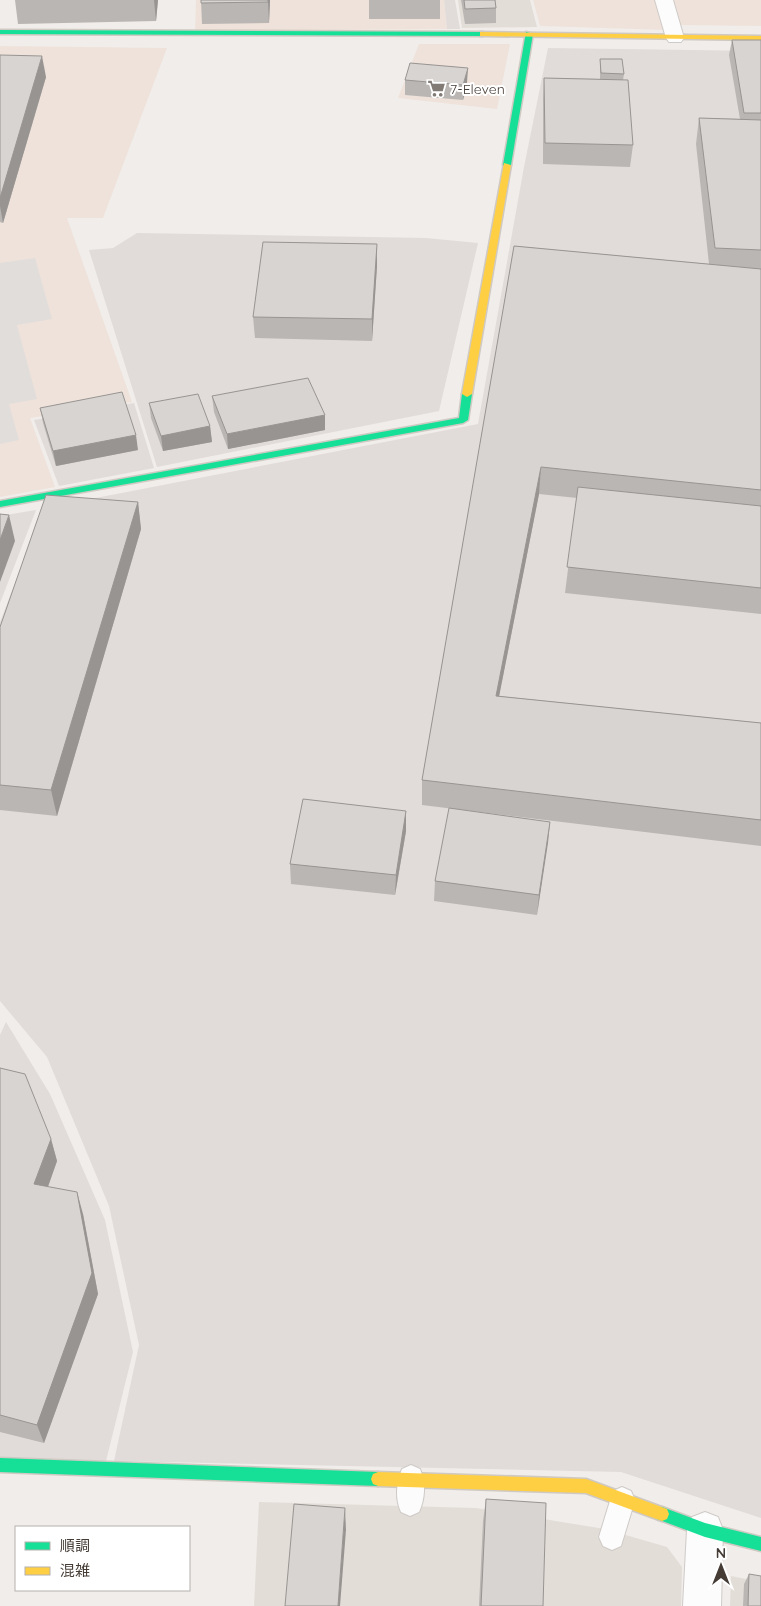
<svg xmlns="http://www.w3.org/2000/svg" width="761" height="1606" font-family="Quicksand,'Noto Sans JP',sans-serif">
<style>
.residential{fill:#e3ddd7}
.commercial{fill:#efe2da}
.industrial{fill:#e1dcd9}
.parking{fill:#e1dddb}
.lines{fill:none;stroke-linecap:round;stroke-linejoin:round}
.lane-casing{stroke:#cecac7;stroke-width:2}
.street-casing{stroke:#cecac7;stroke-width:2}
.fast-casing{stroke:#d0c9c2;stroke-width:3}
.slow-casing{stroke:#d0c9c2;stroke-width:3}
.lane{fill:#fdfcfc;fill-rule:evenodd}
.street{fill:#fdfcfc;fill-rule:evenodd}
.fast{fill:#16e098;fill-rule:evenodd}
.slow{fill:#ffcf43;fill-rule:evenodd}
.wall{fill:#bab6b4}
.shaded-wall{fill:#979492}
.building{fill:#d8d4d1;stroke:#979492}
.labels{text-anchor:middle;stroke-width:4;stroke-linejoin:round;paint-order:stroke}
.far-poi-label{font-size:14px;fill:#453c36;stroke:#fff;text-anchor:start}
</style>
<rect width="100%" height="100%" fill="#f0edea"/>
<g class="residential">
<polygon points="458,0 530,0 537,27 462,28"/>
<polygon points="259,1502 476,1508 605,1529 667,1547 682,1567 681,1606 254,1606"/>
<polygon points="731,1576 761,1582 761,1606 730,1606"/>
</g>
<g class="commercial">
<polygon points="196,0 444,0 447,29 195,31"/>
<polygon points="533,0 657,0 666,30 540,26"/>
<polygon points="673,0 761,0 761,26 680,25"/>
<polygon points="419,44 510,44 497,109 398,98"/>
<polygon points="0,46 167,48 103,218 67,218 132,402 30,418 55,487 0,497"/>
</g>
<g class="industrial">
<polygon points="444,0 455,0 460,29 447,29"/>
<polygon points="548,48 761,51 761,1518 621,1472 114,1461 139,1345 109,1206 47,1057 0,1001 0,622 44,508 478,424 524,167"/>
<polygon points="137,233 426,238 478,243 439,411 157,467 89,250 113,248"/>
<polygon points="134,403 154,468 59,486 34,420"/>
<polygon points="36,510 0,603 0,516"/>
<polygon points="6,1022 50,1094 105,1220 133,1352 106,1461 0,1459 0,1035"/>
</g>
<polygon class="parking" points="35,258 52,319 17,325 37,399 9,404 19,440 0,444 0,263"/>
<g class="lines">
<defs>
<g id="lane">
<path d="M411 1465 420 1469C426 1483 425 1499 419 1512L410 1516 401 1512C395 1499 396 1483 402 1469Z"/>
<polygon points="622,1487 631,1491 635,1500 621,1546 612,1550 603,1546 599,1537 613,1491"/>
</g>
<g id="street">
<polygon points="655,0 673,0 684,38 681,42 669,42 666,38"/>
<polygon points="705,1512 718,1517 723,1530 721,1606 683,1606 687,1530 692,1517"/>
</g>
<g id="fast">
<polygon points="0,30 483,32 487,34 483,36 0,34"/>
<polygon points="526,32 533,34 511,165 507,167 503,165"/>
<polygon points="467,391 472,394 468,420 463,423 0,507 0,501 459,418 462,394"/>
<polygon points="0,1458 378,1472 383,1474 385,1479 383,1484 378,1486 0,1472"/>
<polygon points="662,1507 705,1523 761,1537 761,1551 705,1537 657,1519 655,1514 657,1509"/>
</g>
<g id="slow">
<polygon points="480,32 761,36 761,40 483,36 480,36"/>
<polygon points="504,163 511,165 472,394 467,397 462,394"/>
<polygon points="378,1472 586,1479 667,1509 669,1514 667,1519 662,1521 586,1493 378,1486 373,1484 371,1479 373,1474"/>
</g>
</defs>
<use href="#lane" class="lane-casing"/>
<use href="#street" class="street-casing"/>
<use href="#fast" class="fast-casing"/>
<use href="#slow" class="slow-casing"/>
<use href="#lane" class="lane"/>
<use href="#street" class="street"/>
<use href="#fast" class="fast"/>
<use href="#slow" class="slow"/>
</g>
<g class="wall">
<polygon points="15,0 158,0 156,21 18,24"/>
<polygon points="201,0 270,0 269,23 202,24"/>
<rect x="369" y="0" width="71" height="19"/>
<polygon points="461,0 495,0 496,8 496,23 465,24"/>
<polygon points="732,40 761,40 761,614 565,593 577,498 539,494 499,696 761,723 761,846 422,805 422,780 514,246 709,264 696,144 699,118 740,119 729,55"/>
<polygon points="0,55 46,77 3,223 0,222"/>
<polygon points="600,59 624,74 623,80 633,145 630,167 543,164 543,99 544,78 600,79"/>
<polygon points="405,80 467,83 463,100 405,95"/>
<polygon points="377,244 377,266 372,341 255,338 253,317"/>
<polygon points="212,396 325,415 325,430 228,449 214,412"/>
<polygon points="149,403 210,426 212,442 163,451 151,418"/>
<polygon points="40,408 138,450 56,466 43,423"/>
<polygon points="138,502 141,529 57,816 0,810 0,627"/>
<polygon points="406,811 406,831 395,895 291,884 290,864"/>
<polygon points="550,822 537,915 434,901 435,881"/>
<polygon points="0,1068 51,1139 57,1161 48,1187 83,1214 98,1294 44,1443 0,1432"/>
<polygon points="486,1499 543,1606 479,1606 483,1521"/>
<polygon points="749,1574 761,1606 743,1606 744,1584"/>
</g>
<g class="shaded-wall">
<polygon points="154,0 158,0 156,21"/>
<polygon points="268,0 270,0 269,23 268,2"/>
<polygon points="42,56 46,77 3,223 0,206 0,198"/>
<polygon points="468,68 467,83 463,100 463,85"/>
<polygon points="377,244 377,266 372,341 372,319"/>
<polygon points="325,415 325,430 228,449 227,434"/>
<polygon points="210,426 212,442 163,451 161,436"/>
<polygon points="136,435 138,450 56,466 53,451"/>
<polygon points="541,467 539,494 494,722 496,696"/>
<polygon points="138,502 141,529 57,816 51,790"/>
<polygon points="9,515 15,541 0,582 0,540"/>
<polygon points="406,811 406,831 395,895 396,875"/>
<polygon points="550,822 548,843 537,915 539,895"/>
<polygon points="51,1139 57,1161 41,1206 34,1184"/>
<polygon points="77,1192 83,1214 98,1294 44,1443 37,1425"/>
<polygon points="345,1508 346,1530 340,1606 338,1606"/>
</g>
<g class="building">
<polygon points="201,0 268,0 268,2 201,3"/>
<polygon points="464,0 495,0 496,8 465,9"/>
<polygon points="732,40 761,40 761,113 744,113"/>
<polygon points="0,55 42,56 0,198"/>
<polygon points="600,59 622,59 624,74 601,73"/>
<polygon points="410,63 468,68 463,85 405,80"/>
<polygon points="544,78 628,80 633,145 545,143"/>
<polygon points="699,118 761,120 761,250 715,248"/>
<polygon points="263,242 377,244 372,319 253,317"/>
<polygon points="514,246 761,269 761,490 541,467 496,696 761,723 761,820 422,780"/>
<polygon points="308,378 325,415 227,434 212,396"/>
<polygon points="122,392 136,435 53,451 40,408"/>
<polygon points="198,394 210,426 161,436 149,403"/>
<polygon points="578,487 761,506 761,588 567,567"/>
<polygon points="46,495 138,502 51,790 0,785 0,627"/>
<polygon points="0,514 9,515 0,540"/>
<polygon points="303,799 406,811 396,875 290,864"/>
<polygon points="449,808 550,822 539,895 435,881"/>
<polygon points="0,1068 25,1074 51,1139 34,1184 77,1192 92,1273 37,1425 0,1415"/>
<polygon points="486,1499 546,1503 543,1606 481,1606"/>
<polygon points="294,1504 345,1508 338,1606 285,1606"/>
<polygon points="749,1574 761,1576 761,1606 748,1606"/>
</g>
<defs>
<symbol id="supermarket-bare" viewBox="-9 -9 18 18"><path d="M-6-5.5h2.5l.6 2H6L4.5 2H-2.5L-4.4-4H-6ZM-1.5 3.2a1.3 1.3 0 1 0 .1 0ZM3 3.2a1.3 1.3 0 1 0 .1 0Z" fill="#817a75" stroke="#fff" stroke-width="2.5" paint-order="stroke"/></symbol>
</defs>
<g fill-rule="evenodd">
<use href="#supermarket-bare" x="424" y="76" width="25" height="25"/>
</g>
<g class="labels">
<g class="far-poi-label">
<text x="450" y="94">7-Eleven</text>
</g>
</g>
<rect x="15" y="1526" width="175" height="65" fill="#ffffff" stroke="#b5b1af"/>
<rect x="25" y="1542" width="25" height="8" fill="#16e098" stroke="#b5b1af"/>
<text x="60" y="1551" font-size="15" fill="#453c36">順調</text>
<rect x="25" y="1567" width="25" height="8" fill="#ffcf43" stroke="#b5b1af"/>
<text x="60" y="1576" font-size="15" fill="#453c36">混雑</text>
<g transform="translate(721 1566)" stroke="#ffffff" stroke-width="4" paint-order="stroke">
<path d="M0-4L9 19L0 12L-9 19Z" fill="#453c36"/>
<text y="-8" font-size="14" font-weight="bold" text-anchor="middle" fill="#453c36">N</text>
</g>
</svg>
